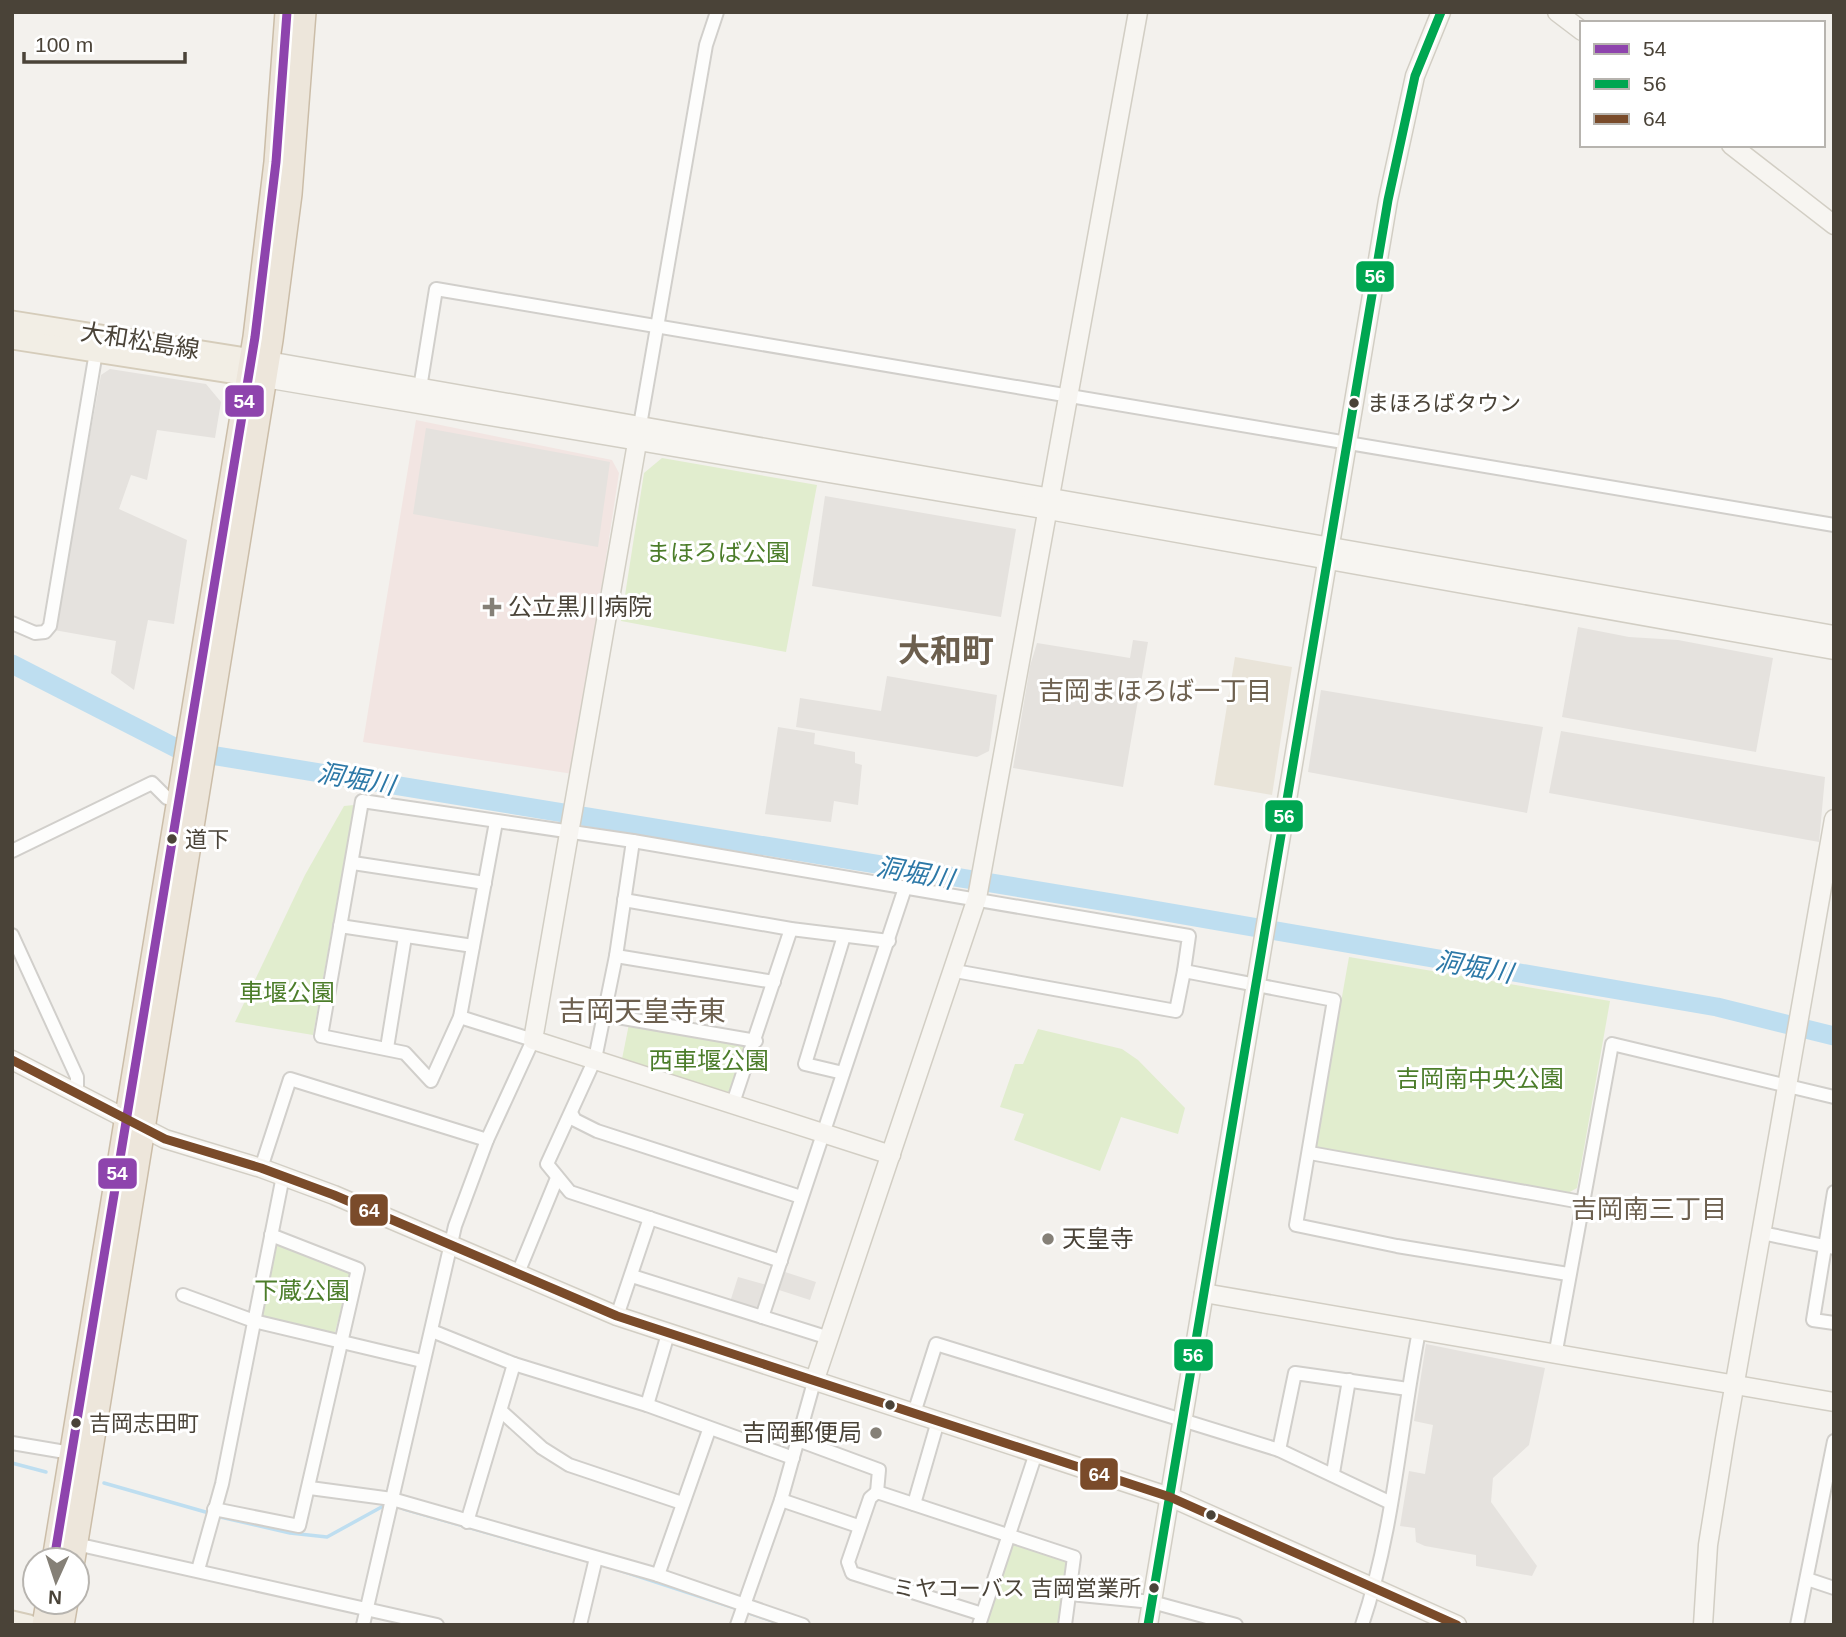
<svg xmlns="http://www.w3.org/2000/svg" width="1846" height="1637" font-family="Arial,'Noto Sans JP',sans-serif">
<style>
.education{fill:#e9e4d9}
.medical{fill:#f2e5e2}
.green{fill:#e1edce}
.parking{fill:#e5e2de}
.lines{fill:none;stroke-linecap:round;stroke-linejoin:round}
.stream{stroke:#bedef0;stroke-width:3.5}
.river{stroke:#bedef0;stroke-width:19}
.street-casing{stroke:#d1cfcb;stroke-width:16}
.secondary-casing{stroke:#d2cec4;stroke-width:21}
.primary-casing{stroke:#d5ccba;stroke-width:23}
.highway-casing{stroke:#cbbda8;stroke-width:26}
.street{stroke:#fdfdfc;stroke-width:12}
.secondary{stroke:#f7f5f1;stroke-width:18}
.primary{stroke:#f2eee5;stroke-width:19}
.highway{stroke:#ede6db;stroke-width:23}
.bus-1-casing{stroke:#fff;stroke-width:14}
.bus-2-casing{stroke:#fff;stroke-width:14}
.bus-3-casing{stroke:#fff;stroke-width:14}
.bus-1{stroke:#8e44ad;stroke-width:9}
.bus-2{stroke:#00a651;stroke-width:9}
.bus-3{stroke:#7a4b2a;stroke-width:9}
.bus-dot{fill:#4a4338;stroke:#fff;stroke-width:2.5}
.poi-dot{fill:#858077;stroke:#fff;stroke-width:2.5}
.labels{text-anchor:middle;stroke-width:6;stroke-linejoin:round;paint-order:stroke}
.bus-label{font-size:22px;fill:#4a4338;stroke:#fff;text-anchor:start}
.street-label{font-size:24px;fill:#4a4338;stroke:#fff}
.park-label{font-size:24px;fill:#4c7d2a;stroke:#fff}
.poi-label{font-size:24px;fill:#4a4338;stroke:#fff;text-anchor:start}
.neighbourhood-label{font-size:26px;fill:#6d604f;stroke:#fff}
.water-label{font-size:26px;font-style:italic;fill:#2c78a7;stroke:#fff}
.quarter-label{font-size:28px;fill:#6d604f;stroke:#fff}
.district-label{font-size:32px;font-weight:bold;fill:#6d604f;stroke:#fff}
.line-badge{stroke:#fff;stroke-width:2.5}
.badge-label{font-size:19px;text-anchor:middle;font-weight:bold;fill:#fff}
</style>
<rect width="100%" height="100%" fill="#f3f1ed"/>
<polygon class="education" points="1235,657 1292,667 1272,795 1214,785"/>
<polygon class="medical" points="416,420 612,460 619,473 573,774 363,742"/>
<g class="green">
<polygon points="662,458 817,485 786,652 621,621 644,473"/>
<polygon points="354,805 313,1035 235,1022 305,875 344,806"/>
<polygon points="1349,957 1610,1001 1577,1188 1568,1193 1320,1151 1316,1144"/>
<polygon points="629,1024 743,1041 747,1048 734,1087 728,1092 622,1059"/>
<polygon points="1038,1029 1122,1049 1138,1060 1185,1108 1178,1134 1121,1117 1100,1171 1014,1140 1024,1114 1000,1107 1015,1064 1023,1064"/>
<polygon points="276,1241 351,1271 334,1336 258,1318"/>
<polygon points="1018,1541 1070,1560 1062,1625 984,1625 1010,1545"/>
</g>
<g class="parking">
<polygon points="110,369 206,384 221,402 215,438 157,430 147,480 131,475 119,509 187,540 174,624 148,620 134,690 111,673 116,641 54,630 101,375"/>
<polygon points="426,428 610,462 598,547 413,514"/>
<polygon points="825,496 1016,529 1001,617 812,586"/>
<polygon points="1578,627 1629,637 1678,640 1773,658 1756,752 1562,717"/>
<polygon points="1133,640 1148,642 1123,787 1013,768 1030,666 1037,643 1130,658"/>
<polygon points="887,676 997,695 989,751 977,757 796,727 800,698 881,711"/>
<polygon points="1321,690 1543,727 1527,813 1308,772"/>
<polygon points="778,727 815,733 814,744 855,752 855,763 862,765 858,805 834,801 831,822 765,814"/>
<polygon points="1561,731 1825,777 1819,842 1549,793"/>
<polygon points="785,1272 816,1282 810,1300 779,1290"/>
<polygon points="738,1277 767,1285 760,1310 730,1302"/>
<polygon points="1426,1344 1545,1368 1529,1445 1493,1478 1491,1502 1537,1566 1532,1576 1476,1566 1476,1555 1425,1546 1416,1542 1415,1528 1400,1526 1409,1471 1425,1474 1433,1425 1414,1421"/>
</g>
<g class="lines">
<g class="stream">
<polyline points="12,1463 46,1472"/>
<polyline points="104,1483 209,1513"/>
<polyline points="404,1509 555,1552"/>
<polyline points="216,1516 290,1533 327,1537 387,1504"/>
<polyline points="616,1569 738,1609"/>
<polyline points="746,1612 784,1625"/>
</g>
<polyline class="river" points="12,664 180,750 1131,906 1717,1007 1834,1036"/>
<defs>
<g id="street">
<polyline points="420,388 436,289 1834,525"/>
<polyline points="639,431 706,45 717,12"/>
<polyline points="12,623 35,633 45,632 50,626 96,352"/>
<polyline points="496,822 460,1017 431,1081 405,1053 321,1036 362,801 633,841 1189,936 1184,971"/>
<polyline points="633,841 616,956 595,1059 547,1164 570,1192 781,1261"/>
<polyline points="12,851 152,783 167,798 180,800"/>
<polyline points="353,863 485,883"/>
<polyline points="624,900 791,929 889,941"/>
<polyline points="340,926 473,946"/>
<polyline points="12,935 77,1077 77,1096"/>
<polyline points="616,956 774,982"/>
<polyline points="955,971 1176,1011 1184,971 1334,1000 1296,1225 1397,1246 1568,1274"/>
<polyline points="606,1015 756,1041"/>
<polyline points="387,1048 405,937"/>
<polyline points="843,1073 805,1064 844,936"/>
<polyline points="733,1103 791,929"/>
<polyline points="571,1113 575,1120 597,1131 801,1197"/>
<polyline points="1310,1153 1581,1202"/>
<polyline points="261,1168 290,1079 487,1140"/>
<polyline points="1834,1192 1813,1320 1834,1323"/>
<polyline points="1762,1233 1834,1248"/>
<polyline points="518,1273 557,1178"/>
<polyline points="632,1276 829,1338"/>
<polyline points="183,1295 254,1321 422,1361"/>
<polyline points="617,1316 650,1218"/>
<polyline points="762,1317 905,888"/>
<polyline points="432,1331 514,1364 647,1405 793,1458"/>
<polyline points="1555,1356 1612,1044 1834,1097"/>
<polyline points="647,1405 668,1334"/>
<polyline points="501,1411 542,1448 569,1465 682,1503"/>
<polyline points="914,1413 936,1344 1279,1450 1391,1503"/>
<polyline points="798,1440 879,1470 877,1492"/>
<polyline points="12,1443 71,1453"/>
<polyline points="1279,1450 1295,1373 1408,1389"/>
<polyline points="1333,1473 1349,1380"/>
<polyline points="310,1488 392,1499 658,1575 803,1625"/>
<polyline points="781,1500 858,1526"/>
<polyline points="914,1504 938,1421"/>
<polyline points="214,1509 299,1526 358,1269 271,1235"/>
<polyline points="467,1522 514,1364"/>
<polyline points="76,1544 437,1625"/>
<polyline points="198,1570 222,1484 283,1176"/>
<polyline points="658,1575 709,1430"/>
<polyline points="1807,1579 1834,1588"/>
<polyline points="1070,1594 1152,1602 1236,1625"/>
<polyline points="982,1614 852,1573 848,1562 870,1498 877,1492 1074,1557 1065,1625"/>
<polyline points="363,1625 455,1226 487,1140 533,1040 460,1017"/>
<polyline points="580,1625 596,1558"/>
<polyline points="737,1625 781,1500 814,1382"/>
<polyline points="979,1625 1036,1453"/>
<path d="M1362 1625C1394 1530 1400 1428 1419 1331"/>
<polyline points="1797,1625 1834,1441"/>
</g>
<g id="secondary">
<polyline points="1557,12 1582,31"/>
<polyline points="1731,145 1834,225"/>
<polyline points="268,361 1834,635"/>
<polyline points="265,378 1049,510 1834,650"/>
<polyline points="637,443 533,1040 891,1155"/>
<polyline points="12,1060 165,1139 261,1168 334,1195 617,1316 1170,1497 1457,1625"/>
<polyline points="1204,1293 1834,1402"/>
<polyline points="814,1382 977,898 1138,12"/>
<polyline points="1148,1625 1388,200 1415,76 1441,12"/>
<polyline points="1703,1625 1708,1545 1725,1439 1834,819"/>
</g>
<g id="primary">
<polyline points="12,321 264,361"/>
<polyline points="12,339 264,378"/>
<polyline points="12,1621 29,1625"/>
</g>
<g id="highway">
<polyline points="54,1560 255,337 276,162 287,12"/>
<polyline points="73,1560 271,340 290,194 304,12"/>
<polyline points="44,1625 48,1602"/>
<polyline points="62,1625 66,1602"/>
</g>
</defs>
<use href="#street" class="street-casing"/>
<use href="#secondary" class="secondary-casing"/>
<use href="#primary" class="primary-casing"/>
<use href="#highway" class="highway-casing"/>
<use href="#street" class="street"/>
<use href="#secondary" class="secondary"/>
<use href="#primary" class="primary"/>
<use href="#highway" class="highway"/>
<defs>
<polyline id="bus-1" points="54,1560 255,337 276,162 287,12"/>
<polyline id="bus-2" points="1148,1625 1388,200 1415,76 1441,12"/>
<polyline id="bus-3" points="12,1060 165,1139 261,1168 334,1195 617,1316 1170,1497 1457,1625"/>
</defs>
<use href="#bus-1" class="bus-1-casing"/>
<use href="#bus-2" class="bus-2-casing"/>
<use href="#bus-3" class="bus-3-casing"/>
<use href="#bus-1" class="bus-1"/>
<use href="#bus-2" class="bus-2"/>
<use href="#bus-3" class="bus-3"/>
</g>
<g class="bus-dot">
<circle cx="1354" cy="403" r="6"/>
<circle cx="172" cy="839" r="6"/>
<circle cx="890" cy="1405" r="6"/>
<circle cx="76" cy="1423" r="6"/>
<circle cx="1211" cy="1515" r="6"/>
<circle cx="1154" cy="1588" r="6"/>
</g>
<g class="poi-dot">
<path d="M488.5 596.5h7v7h7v7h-7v7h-7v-7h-7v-7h7z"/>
<circle cx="1048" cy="1239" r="7"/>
<circle cx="876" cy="1433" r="7"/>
</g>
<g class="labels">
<g class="bus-label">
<text x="1367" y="411">まほろばタウン</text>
<text x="185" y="847">道下</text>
<text x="89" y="1431">吉岡志田町</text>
<text x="1141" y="1596" text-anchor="end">ミヤコーバス 吉岡営業所</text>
</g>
<g class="street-label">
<text transform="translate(140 341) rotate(9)" y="8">大和松島線</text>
</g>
<g class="park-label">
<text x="718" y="561">まほろば公園</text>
<text x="287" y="1001">車堰公園</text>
<text x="709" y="1069">西車堰公園</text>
<text x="1480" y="1087">吉岡南中央公園</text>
<text x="302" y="1299">下蔵公園</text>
</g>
<g class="poi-label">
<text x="508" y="615">公立黒川病院</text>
<text x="1062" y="1247">天皇寺</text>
<text x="862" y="1441" text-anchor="end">吉岡郵便局</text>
</g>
<g class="neighbourhood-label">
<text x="1155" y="700">吉岡まほろば一丁目</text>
<text x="1649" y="1218">吉岡南三丁目</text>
</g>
<g class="water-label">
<text transform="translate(356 779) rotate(10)" y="9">洞堀川</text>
<text transform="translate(915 873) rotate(10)" y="9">洞堀川</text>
<text transform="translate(1474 967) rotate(10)" y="9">洞堀川</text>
</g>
<g class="quarter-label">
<text x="642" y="1021">吉岡天皇寺東</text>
</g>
<g class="district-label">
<text x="946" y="662">大和町</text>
</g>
</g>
<g class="line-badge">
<rect x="1355" y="260" width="40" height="33" rx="7" fill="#00a651"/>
<rect x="224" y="384" width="41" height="34" rx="7" fill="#8e44ad"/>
<rect x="1264" y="799" width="40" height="34" rx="7" fill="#00a651"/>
<rect x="97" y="1157" width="41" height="33" rx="7" fill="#8e44ad"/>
<rect x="349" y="1193" width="40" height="34" rx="7" fill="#7a4b2a"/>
<rect x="1173" y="1338" width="41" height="34" rx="7" fill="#00a651"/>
<rect x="1079" y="1457" width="40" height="34" rx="7" fill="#7a4b2a"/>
</g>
<g class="badge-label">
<text x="1375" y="283">56</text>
<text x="244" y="408">54</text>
<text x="1284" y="823">56</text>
<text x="117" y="1180">54</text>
<text x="369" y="1217">64</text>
<text x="1193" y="1362">56</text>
<text x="1099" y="1481">64</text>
</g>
<rect width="1846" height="1637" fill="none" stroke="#4a4338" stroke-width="28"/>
<rect x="1580" y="21" width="245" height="126" fill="#ffffff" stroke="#b7b4af" stroke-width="2"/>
<rect x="1594" y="44" width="35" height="10" fill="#8e44ad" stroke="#b7b4af" stroke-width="2"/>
<text x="1643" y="56" font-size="21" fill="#4a4338">54</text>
<rect x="1594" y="79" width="35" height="10" fill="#00a651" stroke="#b7b4af" stroke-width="2"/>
<text x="1643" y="91" font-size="21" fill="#4a4338">56</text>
<rect x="1594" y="114" width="35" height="10" fill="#7a4b2a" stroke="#b7b4af" stroke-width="2"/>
<text x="1643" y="126" font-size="21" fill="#4a4338">64</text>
<g transform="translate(56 1581) rotate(183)"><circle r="33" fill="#ffffff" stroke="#b7b4af" stroke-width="2"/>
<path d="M0-5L12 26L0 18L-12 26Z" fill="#858077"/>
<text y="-10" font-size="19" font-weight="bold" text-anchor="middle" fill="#4a4338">N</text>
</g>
<path d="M24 52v10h161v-10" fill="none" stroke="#4a4338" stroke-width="3.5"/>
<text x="35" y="52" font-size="21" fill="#4a4338" stroke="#ffffff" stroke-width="5" paint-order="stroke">100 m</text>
</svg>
